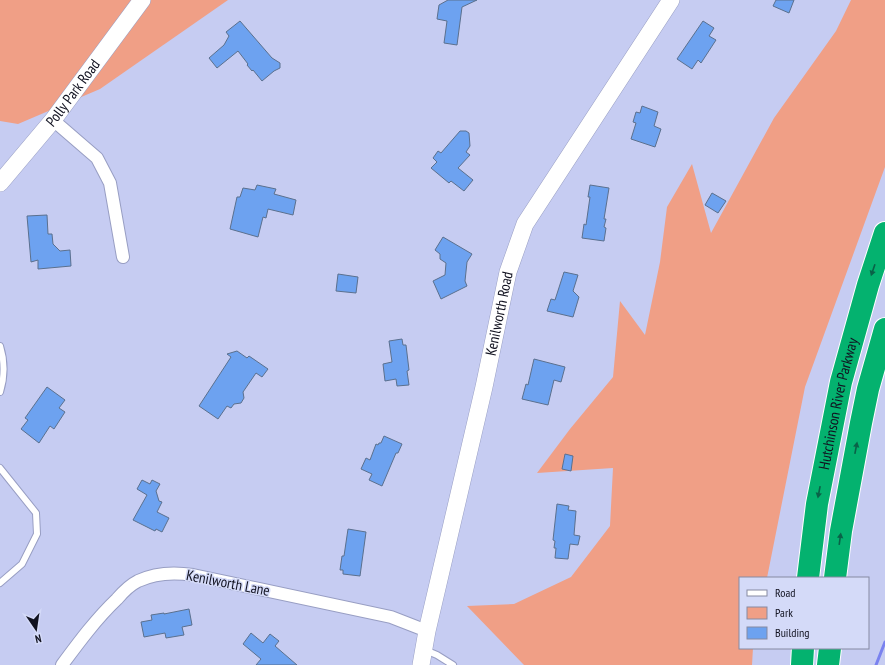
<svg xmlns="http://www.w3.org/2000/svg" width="885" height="665" font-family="'PT Sans Narrow',sans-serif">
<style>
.green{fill:#f09f86}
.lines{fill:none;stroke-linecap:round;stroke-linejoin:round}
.stream{stroke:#7a82ef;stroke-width:3}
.building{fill:#6da2f0;stroke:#5b708e}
.lane-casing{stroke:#989ec3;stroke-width:8}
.street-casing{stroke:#989ec3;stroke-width:14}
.secondary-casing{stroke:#989ec3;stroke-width:18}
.highway-casing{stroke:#fff;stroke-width:24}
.lane{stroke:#fff;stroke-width:6}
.street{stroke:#fff;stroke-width:12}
.secondary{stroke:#fff;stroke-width:17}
.highway{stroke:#04b26f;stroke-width:22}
.oneway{fill:#0a6248}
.labels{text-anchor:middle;stroke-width:3;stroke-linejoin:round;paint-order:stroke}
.street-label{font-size:15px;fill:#111220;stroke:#d4daf8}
</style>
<rect width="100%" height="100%" fill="#c6ccf2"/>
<g class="green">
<polygon points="0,0 228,0 100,89 18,124 0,121"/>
<polygon points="851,0 885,0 885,167 805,387 767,578 740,578 740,648 753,648 752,665 524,665 467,606 514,604 571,577 610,526 613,468 537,473 570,429 613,377 620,301 645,335 660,262 667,207 692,164 711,233 774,118 836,31"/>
</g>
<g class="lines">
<polyline class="stream" points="876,665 885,642"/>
</g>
<g class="building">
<polygon points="448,0 477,0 462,7 457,45 444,43 447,21 437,19 439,5"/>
<polygon points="776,0 794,0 789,13 773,6"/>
<polygon points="240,21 272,58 280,63 280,68 274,71 262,81 253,70 252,71 247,65 248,64 238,51 217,68 209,58 224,45 229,36 226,32"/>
<polygon points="703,21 714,28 709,36 716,40 701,63 698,60 692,69 677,59"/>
<polygon points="642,106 658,112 654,126 661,129 655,147 631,139 636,123 633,122 636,112 640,113"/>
<polygon points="460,131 466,131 469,133 470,146 466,152 470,155 458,168 473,180 464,191 451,181 449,183 431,168 437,162 433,158 438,151 441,153"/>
<polygon points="257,185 276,189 274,194 296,200 293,215 268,209 266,218 263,217 258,237 230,229 237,197 240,197 243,188 255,190"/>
<polygon points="590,185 609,188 604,219 606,219 604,227 606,228 604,241 582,238 584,224 586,225 590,197 588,197"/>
<polygon points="712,193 726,201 718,213 705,205"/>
<polygon points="47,215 48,234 52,234 53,244 60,251 70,250 71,266 38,269 38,260 31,262 27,216"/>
<polygon points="443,237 472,254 467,262 465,281 467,286 441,299 433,281 445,275 446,263 440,259 440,254 435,250"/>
<polygon points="564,272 578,275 573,291 579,297 573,317 547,311 551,299 555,300"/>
<polygon points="338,274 358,277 356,293 336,291"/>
<polygon points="402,339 403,345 406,345 409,370 407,371 409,385 397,386 396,379 385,381 383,364 392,362 389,341"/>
<polygon points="237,351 247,358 249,356 268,369 262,377 256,373 243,392 244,398 241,403 234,404 231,408 227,406 218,419 199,406 231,357 227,354"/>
<polygon points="534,359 565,367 561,382 554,380 548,405 522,399 526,384 528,385"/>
<polygon points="47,387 65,400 59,408 65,412 54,429 50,426 39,443 21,429 28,420 25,418"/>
<polygon points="384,436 402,444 398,453 396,453 382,486 369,480 372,474 361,469 366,458 370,460 376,444 378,445 379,443 381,443"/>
<polygon points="565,454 573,456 571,471 562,469"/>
<polygon points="142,480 150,484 152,480 160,484 156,491 159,501 162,502 157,512 169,518 162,532 156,529 155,531 133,520 147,495 137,489"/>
<polygon points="557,504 569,506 568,510 576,511 574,535 580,536 578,545 570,544 568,559 555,558 556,548 554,548 555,541 553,540"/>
<polygon points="348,529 366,532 360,576 343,574 343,570 340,570 342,556 344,556"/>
<polygon points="189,609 192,625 182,627 184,635 166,638 165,633 144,637 141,622 152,620 151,615 164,613 164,614"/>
<polygon points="251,633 263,643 270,634 279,641 275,646 297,665 256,665 261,659 243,644"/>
</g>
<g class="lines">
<defs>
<g id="lane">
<path d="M0 346C5 362 5 376 0 392"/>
<polyline points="0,468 36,513 37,534 22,564 0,583"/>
<polyline points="425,650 437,655 453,665"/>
</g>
<g id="street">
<polyline points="53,120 97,158 110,183 123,257"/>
<path d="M62 665C79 642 96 619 117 599 123 592 130 585 138 581 155 573 174 572 193 575L391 617 427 631"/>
</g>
<g id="secondary">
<path id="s1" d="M0 183 53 120 142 0"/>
<path id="s2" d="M421 665 427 631 484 387 508 272 525 224 671 0"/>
</g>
<g id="highway">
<path id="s3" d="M808 578 817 504 841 382 868 285 885 233"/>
<polyline points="835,578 841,531 861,423 868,389 885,329"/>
<polyline points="802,665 803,648"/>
<polyline points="828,665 830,648"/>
</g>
</defs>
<use href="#lane" class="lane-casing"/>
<use href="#street" class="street-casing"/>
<use href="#secondary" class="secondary-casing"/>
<use href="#highway" class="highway-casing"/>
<use href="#lane" class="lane"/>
<use href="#street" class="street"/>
<use href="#secondary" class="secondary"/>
<use href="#highway" class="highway"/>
</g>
<defs><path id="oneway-solid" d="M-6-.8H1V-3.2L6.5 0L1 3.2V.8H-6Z"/></defs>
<g class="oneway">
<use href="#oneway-solid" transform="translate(873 270) rotate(109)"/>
<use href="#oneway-solid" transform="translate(856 448) rotate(-79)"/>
<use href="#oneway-solid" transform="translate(819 492) rotate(101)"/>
<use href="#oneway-solid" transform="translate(840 539) rotate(-82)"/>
</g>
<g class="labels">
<g class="street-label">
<text dy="5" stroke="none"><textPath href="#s1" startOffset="116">Polly Park Road</textPath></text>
<text dy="5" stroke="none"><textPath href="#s2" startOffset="360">Kenilworth Road</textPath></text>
<text dy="5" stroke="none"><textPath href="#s3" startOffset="177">Hutchinson River Parkway</textPath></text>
<text transform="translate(228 583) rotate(11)" y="5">Kenilworth Lane</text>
</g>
</g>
<rect x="739" y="577" width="130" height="72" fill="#d4daf8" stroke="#868aa2"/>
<rect x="747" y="590" width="20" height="6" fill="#ffffff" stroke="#868aa2"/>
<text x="775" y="597" font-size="12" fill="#111220">Road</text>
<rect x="747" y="607" width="20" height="12" fill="#f09f86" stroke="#868aa2"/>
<text x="775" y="617" font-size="12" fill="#111220">Park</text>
<rect x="747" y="627" width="20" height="12" fill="#6da2f0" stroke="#868aa2"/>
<text x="775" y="637" font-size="12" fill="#111220">Building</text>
<g transform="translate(36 629) rotate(167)" stroke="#d4daf8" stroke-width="3" paint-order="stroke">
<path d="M0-3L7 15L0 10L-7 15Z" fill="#111220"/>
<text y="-6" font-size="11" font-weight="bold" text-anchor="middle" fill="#111220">N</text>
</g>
</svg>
